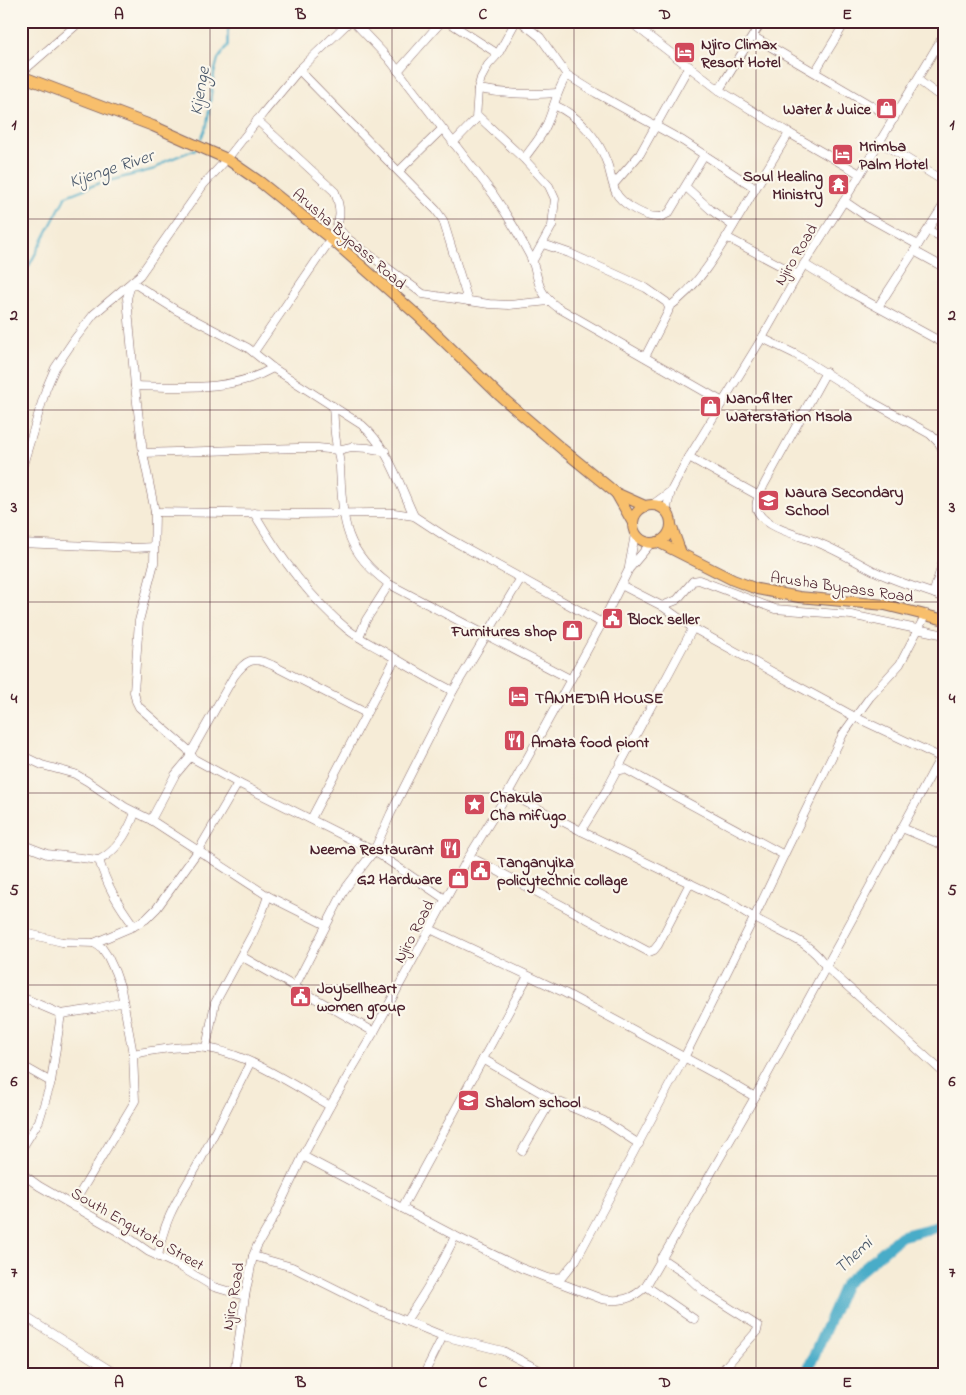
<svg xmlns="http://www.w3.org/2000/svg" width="966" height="1395" font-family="'Indie Flower',sans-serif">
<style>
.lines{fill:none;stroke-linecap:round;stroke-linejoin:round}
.stream{stroke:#48acc8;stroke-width:2}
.river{stroke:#48acc8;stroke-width:11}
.minor-casing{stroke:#866767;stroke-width:9}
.major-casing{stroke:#866767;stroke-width:12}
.minor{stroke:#fff;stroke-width:8}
.major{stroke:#f8bf6c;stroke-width:10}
.grid{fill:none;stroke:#4a1f2b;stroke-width:1;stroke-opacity:0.55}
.labels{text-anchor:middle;stroke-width:4.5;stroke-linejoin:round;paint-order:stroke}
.poi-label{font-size:16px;font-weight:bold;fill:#4a1f2b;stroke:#fbf7ec;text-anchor:start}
.street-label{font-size:16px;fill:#4a1f2b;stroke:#fbf7ec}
.water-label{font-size:18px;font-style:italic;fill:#49576a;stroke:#fbf7ec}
.neatline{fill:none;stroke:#4a1f2b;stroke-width:2}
.grid-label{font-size:16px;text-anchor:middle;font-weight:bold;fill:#4a1f2b}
</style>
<rect width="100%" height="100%" fill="#fbf7ec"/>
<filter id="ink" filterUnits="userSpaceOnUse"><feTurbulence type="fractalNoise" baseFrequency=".02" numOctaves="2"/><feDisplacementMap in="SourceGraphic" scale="10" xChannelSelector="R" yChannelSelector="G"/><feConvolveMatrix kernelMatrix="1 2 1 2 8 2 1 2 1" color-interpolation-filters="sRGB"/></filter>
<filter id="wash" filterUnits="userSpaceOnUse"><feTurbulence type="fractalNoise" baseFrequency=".0096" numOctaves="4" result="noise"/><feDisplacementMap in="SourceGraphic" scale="20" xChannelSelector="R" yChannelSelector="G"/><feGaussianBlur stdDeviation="1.12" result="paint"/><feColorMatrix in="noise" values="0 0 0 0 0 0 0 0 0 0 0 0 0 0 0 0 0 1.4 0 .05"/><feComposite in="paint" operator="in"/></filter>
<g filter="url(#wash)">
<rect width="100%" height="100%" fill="#f6ecd7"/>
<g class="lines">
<g class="stream">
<polyline points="201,139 207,124 214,74 218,59 228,45 228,30 232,21"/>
<polyline points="21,281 66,196 97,184 155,169 166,161 196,149"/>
</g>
<polyline class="river" points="806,1374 845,1284 901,1236 945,1225"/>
</g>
</g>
<g filter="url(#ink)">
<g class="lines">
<defs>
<g id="minor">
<path d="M353 21 389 59 493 194C506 213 518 233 529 254 541 277 533 289 557 307L723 402"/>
<polyline points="447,21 498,54"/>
<polyline points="520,21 540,37 567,75 596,93 683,141 755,188"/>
<polyline points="629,21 719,90 789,133 860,174"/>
<polyline points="643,30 649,21"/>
<polyline points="754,37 894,119"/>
<polyline points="299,70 436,210 443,220 468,301"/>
<polyline points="398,71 442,21"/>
<polyline points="815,72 846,21"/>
<polyline points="21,73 81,21"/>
<polyline points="918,80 945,100"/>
<path d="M478 89C505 94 530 95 557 93"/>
<polyline points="719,90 762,21"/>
<path d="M554 105C578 115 599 139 607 163 611 173 612 188 618 196 626 206 646 218 659 217 662 217 666 214 669 213L704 155"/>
<polyline points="477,115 524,159 549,186 555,199 552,226 532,262"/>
<polyline points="880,142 945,182"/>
<polyline points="453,143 476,119 478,89 481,78 488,65 498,54 516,21"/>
<path d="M524 159C531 148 541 138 546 126 554 109 556 91 567 75"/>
<polyline points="399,171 442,129"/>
<polyline points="614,184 640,154 689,66"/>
<polyline points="686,187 711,210 733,226"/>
<polyline points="844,201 866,216 918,245"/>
<polyline points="337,227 348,239 423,294 489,304 509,305 549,301"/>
<polyline points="928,230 945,239"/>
<polyline points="726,237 798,275"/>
<polyline points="543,244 569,253 646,288 666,302 669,307 668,312 645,357"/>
<polyline points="914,251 945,268"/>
<polyline points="804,264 848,291 945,344"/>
<path d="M669 307C702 284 722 244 743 210 758 184 773 159 789 133"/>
<polyline points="878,307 945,203"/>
<polyline points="762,338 795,354 872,402 930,434 939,443 945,454"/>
<path d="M254 352 331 239C341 220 342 212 335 192L257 120"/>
<path d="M826 372 765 483C761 491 753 504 758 512 767 529 802 536 819 543 838 551 855 561 874 571 893 580 914 587 935 594"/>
<path d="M135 386C182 387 231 392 273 368"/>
<path d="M333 406C334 418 334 430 336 441 337 450 340 459 340 468 343 521 343 550 389 584L570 679"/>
<polyline points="143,453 297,448 318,448 338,450 351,447 368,448 385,451"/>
<polyline points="689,457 759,496"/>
<polyline points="945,466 945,468"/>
<polyline points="21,471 46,389 55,368 74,340 94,314 140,275 204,184 227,159 264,112 299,70 350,21"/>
<polyline points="652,505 671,491"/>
<polyline points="666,511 671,491 689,457 762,338 804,264 844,201 945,33"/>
<polyline points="155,512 298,514 372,513 394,513 414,516 446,537 602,623"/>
<path d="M254 513C279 556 309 597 347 629 358 638 371 644 383 651 406 665 429 679 453 691"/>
<path d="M414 516C399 484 389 448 362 425L273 368 248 348 176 310 132 282 127 298 135 386 143 453 155 512 154 563 139 621 134 692 136 701 139 707 187 749 194 759 238 783 374 851 445 899"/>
<polyline points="21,543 135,548 154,547"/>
<polyline points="945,555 934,591 935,594 945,598"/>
<polyline points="629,567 635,534"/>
<polyline points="621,585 662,606 693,628 794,684 855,717 940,757"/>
<polyline points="662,606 677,600 693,581 699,580 775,609 851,615 945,635"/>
<polyline points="359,637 366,620 389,584"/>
<path d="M190 754 234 676C246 660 252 656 272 665L366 713"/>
<polyline points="21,755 42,765 75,774 87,781 125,807 151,820 268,896 326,925"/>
<polyline points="616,771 625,769 784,855"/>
<path d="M508 793 581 831 731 903C739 908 747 914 755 918 780 933 810 940 826 967L945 1074"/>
<polyline points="311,819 395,659"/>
<polyline points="151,820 175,775 191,756"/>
<polyline points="902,828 945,846"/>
<polyline points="581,831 607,789 693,628"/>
<path d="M21 844 47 854 99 860C117 851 128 832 135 813"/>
<polyline points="468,858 476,860 492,868 649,952 654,950 658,945 690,883"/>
<path d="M99 860C107 886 118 904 134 926"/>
<polyline points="430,929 565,993 719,1076 755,1097"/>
<polyline points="21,932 62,942 94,943 102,948 108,957 115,972 121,989 133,1054 135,1101 80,1193 74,1207"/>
<polyline points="94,943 134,926 146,919 157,908 198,851 238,783"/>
<polyline points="241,956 374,1032"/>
<polyline points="295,986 345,889 374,851 391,813 453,691 521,578"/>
<polyline points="21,997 61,1014 95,1009 123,1002"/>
<polyline points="206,1048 215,1003 253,933 262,913 268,896"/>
<path d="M133 1054C156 1050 182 1045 206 1048 246 1053 295 1086 330 1106"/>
<polyline points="483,1059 552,1099 604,1121 639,1144"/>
<polyline points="21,1065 51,1082"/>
<polyline points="21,1150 39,1121 51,1082 61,1014"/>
<polyline points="522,1151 552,1099"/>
<path d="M303 1156 455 1236 521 1268 602 1299C620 1302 632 1300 646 1286L755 1097 945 749"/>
<polyline points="21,1173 39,1186 126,1236 149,1252 179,1266 214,1287 245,1296"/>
<polyline points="402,1208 528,976"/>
<polyline points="253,1256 292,1267 374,1308 443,1336 503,1351 547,1374"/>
<path d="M158 1257C164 1215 182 1194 201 1159 218 1127 234 1095 250 1063"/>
<polyline points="661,1258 685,1274 703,1291 758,1326 757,1331 719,1374"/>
<polyline points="551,1278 562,1277 576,1260 684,1058 754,918 784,855 843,734 870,697 900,664 926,614"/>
<polyline points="646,1286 694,1319"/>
<polyline points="21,1314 116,1374"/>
<path d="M406 1321C424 1294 442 1266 455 1236"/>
<polyline points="234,1374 245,1296 253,1256 257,1246 275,1215 303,1156 330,1106 374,1032 468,858 508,793 602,623 629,569 651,543"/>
<polyline points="424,1374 443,1336"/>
</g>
<g id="major">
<polyline points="21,76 153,126 227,159 260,182 331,239 417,315 499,395 562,449 616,493 645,506"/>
<polyline points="616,493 633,523"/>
<circle cx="652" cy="524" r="19"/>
<polyline points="671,525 681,553"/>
<polyline points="658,542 733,580 757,589 799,597 885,605 945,620"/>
</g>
</defs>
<use href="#minor" class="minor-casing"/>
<use href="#major" class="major-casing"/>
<use href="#minor" class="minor"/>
<use href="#major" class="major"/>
</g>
</g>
<path class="grid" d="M210 21V1374M392 21V1374M574 21V1374M756 21V1374M21 219H945M21 410H945M21 602H945M21 793H945M21 985H945M21 1176H945"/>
<defs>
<symbol id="hotel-square" viewBox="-11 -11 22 22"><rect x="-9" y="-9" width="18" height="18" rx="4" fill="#d1495b" stroke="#fbf7ec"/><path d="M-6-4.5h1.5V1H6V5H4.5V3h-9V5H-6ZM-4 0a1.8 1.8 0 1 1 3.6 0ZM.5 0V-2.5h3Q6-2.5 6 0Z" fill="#fff"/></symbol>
<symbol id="shop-square" viewBox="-11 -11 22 22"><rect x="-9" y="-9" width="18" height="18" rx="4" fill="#d1495b" stroke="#fbf7ec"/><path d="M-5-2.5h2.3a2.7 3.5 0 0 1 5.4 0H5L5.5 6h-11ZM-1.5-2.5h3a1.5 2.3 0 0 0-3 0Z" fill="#fff"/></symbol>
<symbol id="temple-square" viewBox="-11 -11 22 22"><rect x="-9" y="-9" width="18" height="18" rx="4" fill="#d1495b" stroke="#fbf7ec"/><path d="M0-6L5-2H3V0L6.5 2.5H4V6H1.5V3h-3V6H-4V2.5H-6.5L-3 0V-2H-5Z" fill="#fff"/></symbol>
<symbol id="school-square" viewBox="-11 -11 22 22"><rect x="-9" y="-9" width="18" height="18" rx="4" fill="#d1495b" stroke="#fbf7ec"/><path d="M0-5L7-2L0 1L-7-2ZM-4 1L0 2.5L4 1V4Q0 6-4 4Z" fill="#fff"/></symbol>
<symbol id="civic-square" viewBox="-11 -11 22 22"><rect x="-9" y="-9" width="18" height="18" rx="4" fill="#d1495b" stroke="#fbf7ec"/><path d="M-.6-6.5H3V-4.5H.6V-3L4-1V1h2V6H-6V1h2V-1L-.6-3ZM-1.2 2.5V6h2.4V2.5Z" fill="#fff"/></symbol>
<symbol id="restaurant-square" viewBox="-11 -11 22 22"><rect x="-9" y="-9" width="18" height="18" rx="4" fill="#d1495b" stroke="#fbf7ec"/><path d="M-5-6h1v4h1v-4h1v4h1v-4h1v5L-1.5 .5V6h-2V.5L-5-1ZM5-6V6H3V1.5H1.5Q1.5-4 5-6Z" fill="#fff"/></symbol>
<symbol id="sight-square" viewBox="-11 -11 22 22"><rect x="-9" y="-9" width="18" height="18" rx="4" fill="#d1495b" stroke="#fbf7ec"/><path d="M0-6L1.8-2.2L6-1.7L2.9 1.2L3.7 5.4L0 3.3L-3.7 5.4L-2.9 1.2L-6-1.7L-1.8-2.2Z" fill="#fff"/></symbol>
</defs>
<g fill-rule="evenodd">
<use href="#hotel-square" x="672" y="40" width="25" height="25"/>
<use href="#shop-square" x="874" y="96" width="25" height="25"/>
<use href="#hotel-square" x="830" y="142" width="25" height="25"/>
<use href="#temple-square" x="826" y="172" width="25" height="25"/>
<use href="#shop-square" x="698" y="394" width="25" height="25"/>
<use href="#school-square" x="756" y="488" width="25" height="25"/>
<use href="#civic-square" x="600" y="606" width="25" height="25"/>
<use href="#shop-square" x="560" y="618" width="25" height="25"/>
<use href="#hotel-square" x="506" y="684" width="25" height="25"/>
<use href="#restaurant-square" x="502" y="728" width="25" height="25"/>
<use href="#sight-square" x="462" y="792" width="25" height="25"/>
<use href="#restaurant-square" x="438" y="836" width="25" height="25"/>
<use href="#civic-square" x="468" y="858" width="25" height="25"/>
<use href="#shop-square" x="446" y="866" width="25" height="25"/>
<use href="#civic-square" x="288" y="984" width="25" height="25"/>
<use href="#school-square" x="456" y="1088" width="25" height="25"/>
</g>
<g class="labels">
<g class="poi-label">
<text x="701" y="49">Njiro Climax<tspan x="701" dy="18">Resort Hotel</tspan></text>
<text x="871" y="114" text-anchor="end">Water &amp; Juice</text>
<text x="859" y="151">Mrimba<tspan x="859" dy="18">Palm Hotel</tspan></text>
<text x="823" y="181" text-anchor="end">Soul Healing<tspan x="823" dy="18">Ministry</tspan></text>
<text x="726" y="403">Nanofilter<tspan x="726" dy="18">Waterstation Msola</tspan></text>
<text x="785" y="497">Naura Secondary<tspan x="785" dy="18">School</tspan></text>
<text x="628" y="624">Block seller</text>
<text x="557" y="636" text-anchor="end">Furnitures shop</text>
<text x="535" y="703">TANMEDIA HOUSE</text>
<text x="531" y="747">Amata food piont</text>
<text x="490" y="802">Chakula<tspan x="490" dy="18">Cha mifugo</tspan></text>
<text x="434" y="854" text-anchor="end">Neema Restaurant</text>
<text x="497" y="867">Tanganyika<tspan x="497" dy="18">policytechnic collage</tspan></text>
<text x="442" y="884" text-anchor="end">G2 Hardware</text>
<text x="317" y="993">Joybellheart<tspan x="317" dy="18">women group</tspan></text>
<text x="485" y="1107">Shalom school</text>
</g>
<g class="street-label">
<text transform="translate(350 238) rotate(41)" y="6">Arusha Bypass Road</text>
<text transform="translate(795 254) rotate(-59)" y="6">Njiro Road</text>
<text transform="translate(842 586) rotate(8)" y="6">Arusha Bypass Road</text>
<text transform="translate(413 931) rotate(-62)" y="6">Njiro Road</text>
<text transform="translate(138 1228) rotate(30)" y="6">South Engutoto Street</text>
<text transform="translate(232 1296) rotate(-80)" y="6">Njiro Road</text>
</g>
<g class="water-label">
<text transform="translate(199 91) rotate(-80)" y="6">Kijenge</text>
<text transform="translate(111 168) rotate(-18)" y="6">Kijenge River</text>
<text transform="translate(853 1255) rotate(-43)" y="6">Themi</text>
</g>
</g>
<rect width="966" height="1395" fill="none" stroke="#fbf7ec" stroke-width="55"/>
<rect x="28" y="28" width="910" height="1340" class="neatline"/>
<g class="grid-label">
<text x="119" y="19">A</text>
<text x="301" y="19">B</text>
<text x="483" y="19">C</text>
<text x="665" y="19">D</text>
<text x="847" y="19">E</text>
<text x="14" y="129">1</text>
<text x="952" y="129">1</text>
<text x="14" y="320">2</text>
<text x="952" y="320">2</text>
<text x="14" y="512">3</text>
<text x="952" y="512">3</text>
<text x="14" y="703">4</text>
<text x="952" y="703">4</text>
<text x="14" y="895">5</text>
<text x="952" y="895">5</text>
<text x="14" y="1086">6</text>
<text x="952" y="1086">6</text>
<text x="14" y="1277">7</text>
<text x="952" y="1277">7</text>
<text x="119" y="1387">A</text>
<text x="301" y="1387">B</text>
<text x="483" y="1387">C</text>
<text x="665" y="1387">D</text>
<text x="847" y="1387">E</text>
</g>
</svg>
